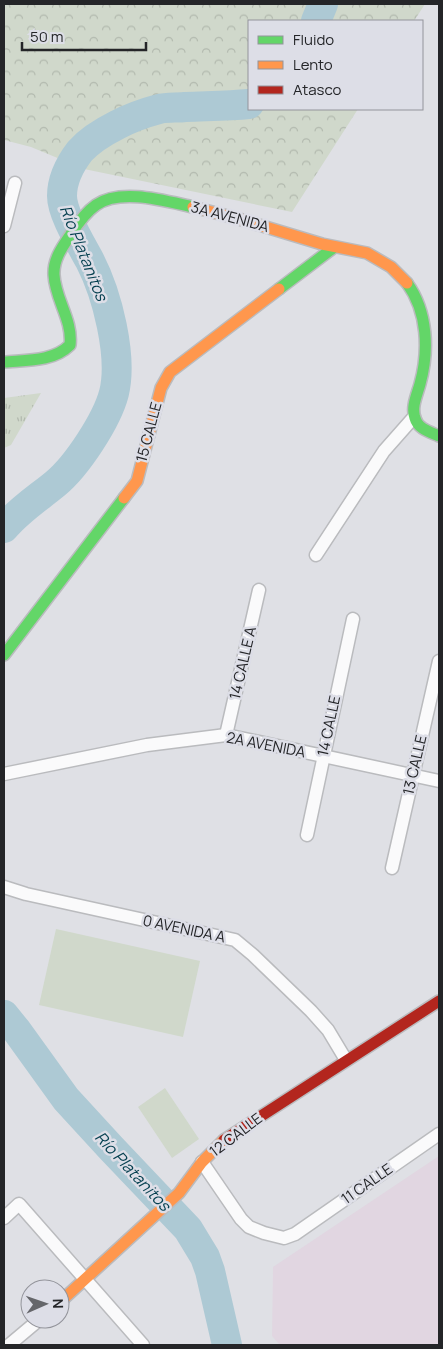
<svg xmlns="http://www.w3.org/2000/svg" width="443" height="1349" font-family="Manrope,sans-serif">
<style>
.commercial{fill:#e1d6e1}
.grass{fill:url(#grass-tufts)}
.forest{fill:url(#forest-crowns)}
.garden{fill:#d0d8cb}
.lines{fill:none;stroke-linecap:round;stroke-linejoin:round}
.river{stroke:#adc9d4;stroke-width:30}
.street-casing{stroke:#babbbe;stroke-width:15}
.fast-casing{stroke:#babbbe;stroke-width:14}
.slow-casing{stroke:#babbbe;stroke-width:14}
.jam-casing{stroke:#babbbe;stroke-width:14}
.street{stroke:#fafafb;stroke-width:12}
.fast{stroke:#63d668;stroke-width:11}
.slow{stroke:#ff974d;stroke-width:11}
.jam{stroke:#b3261e;stroke-width:11}
.labels{text-anchor:middle;stroke-width:5;stroke-linejoin:round;paint-order:stroke}
.street-label{font-size:15px;fill:#242528;stroke:#dddee7}
.water-label{font-size:16px;font-style:italic;fill:#043f4f;stroke:#dddee7}
</style>
<defs>
<pattern id="grass-tufts" width="24" height="20" patternUnits="userSpaceOnUse" patternTransform="scale(1.25)"><rect width="24" height="20" fill="#d0d8cb"/><path d="M3 7l-1-3M5 7V3M7 7l1-3M15 17l-1-3M17 17v-4M19 17l1-3" fill="none" stroke="#b2b9ae"/></pattern>
<pattern id="forest-crowns" width="20" height="18" patternUnits="userSpaceOnUse" patternTransform="scale(1.25)"><rect width="20" height="18" fill="#d0d8cb"/><path d="M2 6a3 3 0 1 1 6 0M12 15a3 3 0 1 1 6 0" fill="none" stroke="#b2b9ae"/></pattern>
</defs>
<rect width="100%" height="100%" fill="#dfe0e5"/>
<polygon class="commercial" points="439,1156 439,1345 280,1345 272,1336 273,1267"/>
<polygon class="grass" points="41,393 11,445 4,448 4,398"/>
<polygon class="forest" points="4,4 425,4 414,21 249,21 249,109 358,109 292,212 84,169 31,147 4,140"/>
<g class="garden">
<polygon points="56,929 200,961 183,1037 39,1005"/>
<polygon points="165,1088 199,1139 172,1158 138,1107"/>
</g>
<g class="lines">
<g class="river">
<polyline points="316,21 323,4"/>
<path d="M4 528C19 510 38 498 55 484 77 466 107 420 114 393 123 356 107 294 90 261 81 244 62 214 62 196 62 179 70 164 80 151 90 140 103 132 117 125 130 118 144 113 159 109 167 107 177 108 185 107 207 106 228 106 249 104"/>
<polyline points="4,1015 17,1031 66,1099 111,1148 188,1229 205,1257 210,1271 227,1345"/>
</g>
<defs>
<g id="street">
<polyline points="4,226 15,183"/>
<polyline points="316,555 384,451 414,417"/>
<polyline points="226,735 259,590"/>
<polyline points="4,774 147,745 226,735 439,781"/>
<polyline points="307,835 353,619"/>
<polyline points="392,868 439,661"/>
<polyline points="4,887 26,894 235,940 253,955 311,1011 328,1030 346,1060"/>
<polyline points="202,1162 241,1219 249,1227 264,1233 284,1238 295,1234 439,1134"/>
<polyline points="4,1218 19,1204 143,1345"/>
<polyline points="9,1345 40,1319"/>
</g>
<g id="fast">
<path d="M407 283C428 312 429 351 420 384 417 395 411 407 415 418 418 429 430 432 439 436"/>
<polyline points="279,289 333,248"/>
<path d="M4 362C26 360 53 362 70 345 73 320 55 299 54 275 53 259 63 246 71 234 78 223 86 212 96 205 121 188 165 201 193 207"/>
<polyline points="4,655 124,498"/>
</g>
<g id="slow">
<polyline points="193,207 239,219 322,244 367,253 391,267 407,283"/>
<polyline points="124,498 137,481 161,388 170,372 279,289"/>
<polyline points="60,1302 179,1193 202,1162 224,1140"/>
</g>
<polyline id="jam" points="224,1140 439,1001"/>
</defs>
<use href="#street" class="street-casing"/>
<use href="#fast" class="fast-casing"/>
<use href="#slow" class="slow-casing"/>
<use href="#jam" class="jam-casing"/>
<use href="#street" class="street"/>
<use href="#fast" class="fast"/>
<use href="#slow" class="slow"/>
<use href="#jam" class="jam"/>
</g>
<g class="labels">
<g class="street-label">
<text transform="translate(230 217) rotate(15)" y="5">3A AVENIDA</text>
<text transform="translate(149 432) rotate(-75)" y="5">15 CALLE</text>
<text transform="translate(243 663) rotate(-77)" y="5">14 CALLE A</text>
<text transform="translate(329 726) rotate(-78)" y="5">14 CALLE</text>
<text transform="translate(266 745) rotate(11)" y="5">2A AVENIDA</text>
<text transform="translate(415 765) rotate(-77)" y="5">13 CALLE</text>
<text transform="translate(184 929) rotate(12)" y="5">0 AVENIDA A</text>
<text transform="translate(236 1135) rotate(-37)" y="5">12 CALLE</text>
<text transform="translate(367 1184) rotate(-35)" y="5">11 CALLE</text>
</g>
<g class="water-label">
<text transform="translate(84 253) rotate(68)" y="6">Río Platanitos</text>
<text transform="translate(133 1171) rotate(47)" y="6">Río Platanitos</text>
</g>
</g>
<rect width="443" height="1349" fill="none" stroke="#242528" stroke-width="10"/>
<rect x="248" y="20" width="175" height="90" fill="#dddee7" stroke="#93949b"/>
<rect x="258" y="36" width="25" height="8" fill="#63d668" stroke="#93949b"/>
<text x="293" y="45" font-size="15" fill="#242528">Fluido</text>
<rect x="258" y="61" width="25" height="8" fill="#ff974d" stroke="#93949b"/>
<text x="293" y="70" font-size="15" fill="#242528">Lento</text>
<rect x="258" y="86" width="25" height="8" fill="#b3261e" stroke="#93949b"/>
<text x="293" y="95" font-size="15" fill="#242528">Atasco</text>
<g transform="translate(45 1304) rotate(88)"><circle r="24" fill="#dddee7" stroke="#93949b"/>
<path d="M0-4L9 19L0 12L-9 19Z" fill="#65666a"/>
<text y="-8" font-size="14" font-weight="bold" text-anchor="middle" fill="#242528">N</text>
</g>
<path d="M22 42v8h124v-8" fill="none" stroke="#242528" stroke-width="2.5"/>
<text x="30" y="42" font-size="15" fill="#242528" stroke="#dddee7" stroke-width="4" paint-order="stroke">50 m</text>
</svg>
